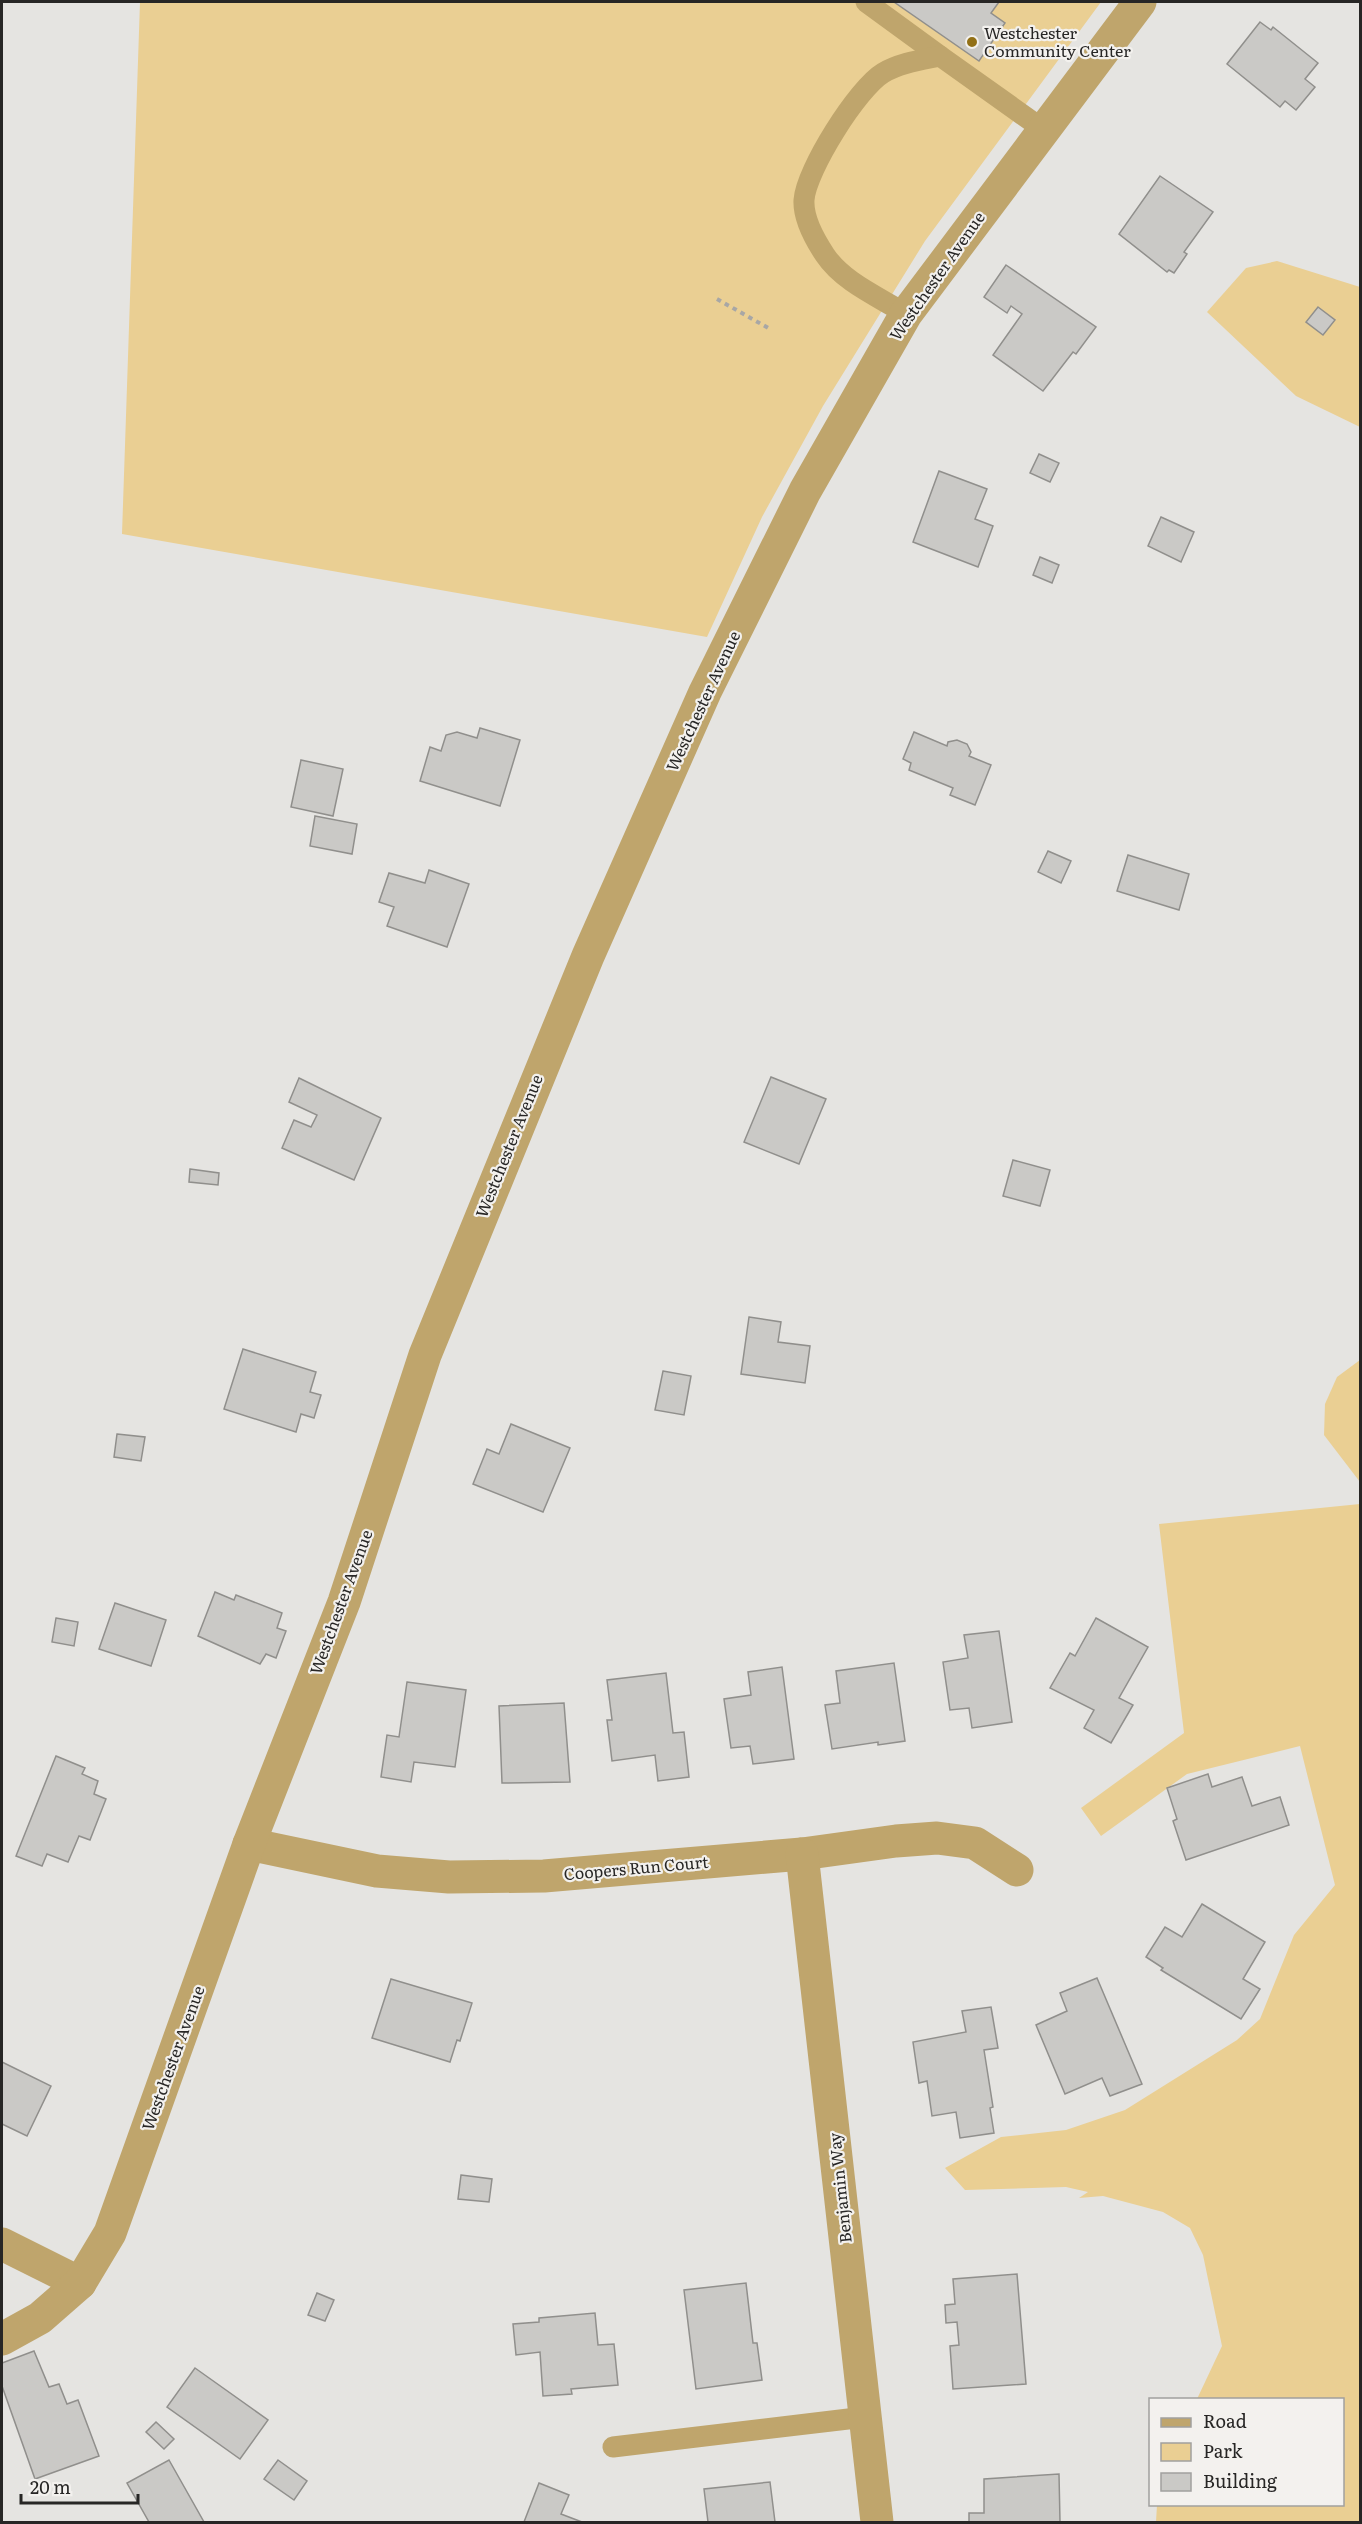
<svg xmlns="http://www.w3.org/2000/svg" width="1362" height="2524" font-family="Literata,serif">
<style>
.green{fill:#eacf93}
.building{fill:#cac9c6;stroke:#908f8c;stroke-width:1.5}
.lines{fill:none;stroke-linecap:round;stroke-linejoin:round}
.path{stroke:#a8a7a5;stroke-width:4;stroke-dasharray:4.5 4.5;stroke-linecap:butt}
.service{stroke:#bfa56c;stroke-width:21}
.minor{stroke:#bfa56c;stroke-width:33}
.poi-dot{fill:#927016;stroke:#f3f1ee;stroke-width:2}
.labels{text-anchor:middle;stroke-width:4.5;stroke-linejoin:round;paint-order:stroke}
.poi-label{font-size:16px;fill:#272625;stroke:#f3f1ee;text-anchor:start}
.street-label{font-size:16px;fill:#272625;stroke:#f3f1ee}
</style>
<rect width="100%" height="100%" fill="#e5e4e1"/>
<g class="green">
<polygon points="140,2 1101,2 925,241 823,406 762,517 707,637 122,534"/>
<polygon points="1277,261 1360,287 1360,427 1296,396 1207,312 1246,268"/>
<polygon points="1360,1360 1360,1482 1324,1435 1325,1404 1337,1377"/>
<polygon points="1360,1504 1360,2522 1156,2522 1157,2505 1342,2504 1342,2400 1197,2399 1222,2346 1203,2255 1190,2228 1163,2212 1103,2196 1079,2198 1088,2192 1066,2187 965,2190 945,2168 1001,2137 1066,2130 1125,2110 1237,2040 1260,2019 1294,1935 1335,1885 1300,1746 1187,1774 1101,1836 1081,1808 1184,1733 1159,1524"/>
</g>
<g class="building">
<polygon points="894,2 999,2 991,13 1005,23 979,61"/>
<polygon points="1260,22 1271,30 1273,27 1318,63 1305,79 1315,87 1296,110 1285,101 1280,107 1227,64"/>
<polygon points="1160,176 1213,212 1184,252 1187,254 1174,273 1169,270 1167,272 1119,234"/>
<polygon points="1006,265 1096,327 1076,354 1073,352 1043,391 993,355 1022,314 1011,306 1007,313 984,297"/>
<polygon points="1318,307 1335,320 1323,335 1306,322"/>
<polygon points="1039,454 1059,463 1050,482 1030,473"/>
<polygon points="939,471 987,489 975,519 993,526 978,567 913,542"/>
<polygon points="1161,517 1194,532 1181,562 1148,546"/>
<polygon points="1040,557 1059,565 1052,583 1033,575"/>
<polygon points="480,728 520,740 500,806 420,781 430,747 441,751 446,735 457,732 477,738"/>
<polygon points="914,732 947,746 948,742 957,740 967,744 971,752 969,756 991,765 975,805 950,795 953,788 909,770 911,763 903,759"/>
<polygon points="301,760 343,769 333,816 291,807"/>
<polygon points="315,816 357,824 352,854 310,846"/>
<polygon points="1048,851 1071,861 1061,883 1038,872"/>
<polygon points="1128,855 1189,874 1179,910 1117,891"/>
<polygon points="429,870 469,884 447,947 387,926 394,907 379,902 389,873 425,883"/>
<polygon points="771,1077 826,1099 799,1164 744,1142"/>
<polygon points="299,1078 381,1118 354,1180 282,1148 294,1120 311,1127 317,1115 289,1102"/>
<polygon points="1013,1160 1050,1170 1040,1206 1003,1196"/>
<polygon points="190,1169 219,1173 218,1185 189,1182"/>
<polygon points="749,1317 781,1322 778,1342 810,1346 805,1383 741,1374"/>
<polygon points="243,1349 316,1372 310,1392 321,1395 314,1418 301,1414 296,1432 224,1409"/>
<polygon points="663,1371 691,1376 684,1415 655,1410"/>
<polygon points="511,1424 570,1448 543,1512 473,1484 487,1449 499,1454"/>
<polygon points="117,1434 145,1437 141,1461 114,1457"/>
<polygon points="215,1592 234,1600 236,1595 282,1613 277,1628 286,1631 276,1658 266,1654 260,1664 198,1636"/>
<polygon points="115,1603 166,1620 151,1666 99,1649"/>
<polygon points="56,1618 78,1622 74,1646 52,1642"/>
<polygon points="1096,1618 1148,1647 1119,1698 1133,1705 1111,1743 1084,1728 1094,1710 1050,1688 1070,1653 1075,1656"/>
<polygon points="999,1631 1012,1722 972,1728 969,1708 950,1710 943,1662 968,1658 964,1635"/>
<polygon points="894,1663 905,1741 878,1745 878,1742 832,1749 825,1705 840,1703 836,1671"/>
<polygon points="782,1667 794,1759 753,1764 750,1746 731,1748 724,1699 751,1695 748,1672"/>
<polygon points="666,1673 673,1733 684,1732 689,1777 658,1781 655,1755 612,1761 607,1720 612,1720 607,1680"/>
<polygon points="407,1682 466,1690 455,1767 414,1762 411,1782 381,1777 387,1735 399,1737"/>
<polygon points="564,1703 570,1782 502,1783 499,1706"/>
<polygon points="56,1756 85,1768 82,1774 98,1781 94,1794 106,1799 90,1840 79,1836 68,1862 47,1854 42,1866 16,1856"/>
<polygon points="1208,1774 1212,1787 1242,1777 1252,1806 1280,1797 1289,1825 1186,1860 1173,1821 1177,1819 1167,1788"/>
<polygon points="1202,1904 1265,1942 1243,1979 1260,1989 1241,2019 1161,1970 1163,1968 1146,1957 1165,1927 1182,1937"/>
<polygon points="1097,1978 1142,2084 1110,2096 1102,2078 1065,2094 1036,2025 1067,2011 1060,1993"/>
<polygon points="391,1979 472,2003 460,2041 457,2040 450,2062 372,2038"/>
<polygon points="991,2007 998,2048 984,2050 993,2107 990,2108 994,2133 960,2138 956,2112 932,2116 927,2081 919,2083 913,2042 966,2032 962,2011"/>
<polygon points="2,2062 51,2086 27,2136 2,2124"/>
<polygon points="461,2175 492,2179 489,2202 458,2199"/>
<polygon points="1017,2274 1026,2384 953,2389 950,2346 959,2345 957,2322 946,2323 945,2305 955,2304 953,2279"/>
<polygon points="746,2283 753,2343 757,2343 762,2380 696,2389 684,2290"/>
<polygon points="317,2293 334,2300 325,2321 308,2315"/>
<polygon points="595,2313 598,2345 614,2344 618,2385 571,2389 572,2394 543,2396 540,2352 516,2355 513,2324 539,2322 539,2318"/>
<polygon points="34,2351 49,2387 59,2384 67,2404 78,2400 99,2456 35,2479 2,2386 2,2363"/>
<polygon points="195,2368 268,2420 240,2459 167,2407"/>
<polygon points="156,2422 174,2439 164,2449 146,2432"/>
<polygon points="169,2460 204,2522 149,2522 127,2483"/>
<polygon points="278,2460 307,2481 294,2500 264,2479"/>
<polygon points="1059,2474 1060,2522 969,2522 969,2513 984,2513 984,2479"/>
<polygon points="770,2482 775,2522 708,2522 704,2489"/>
<polygon points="539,2483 569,2495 561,2514 582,2522 524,2522"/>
</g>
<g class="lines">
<polyline class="path" points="717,299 770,329"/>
<g class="service">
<polyline points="866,2 940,56"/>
<path d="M906 314C879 297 843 282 825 255 815 240 803 218 804 200 806 170 858 88 883 73 900 63 921 60 940 56L1044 130"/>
<polyline points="613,2447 865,2417"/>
</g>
<g class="minor">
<polyline points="249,1844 377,1871 449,1877 544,1876 802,1854 896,1841 937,1838 975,1843 1017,1870"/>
<polyline points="802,1854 877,2522"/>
<polyline points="2,2244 80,2283"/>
<polyline points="2,2339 40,2318 80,2283 110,2233 249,1844 344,1602 425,1355 588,956 705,692 805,491 906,314 1140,2"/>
</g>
</g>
<circle class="poi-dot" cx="972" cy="42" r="6"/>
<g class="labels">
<g class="poi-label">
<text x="984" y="39">Westchester<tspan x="984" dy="18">Community Center</tspan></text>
</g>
<g class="street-label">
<text transform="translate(937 276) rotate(-55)" y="6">Westchester Avenue</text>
<text transform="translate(703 701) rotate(-65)" y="6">Westchester Avenue</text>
<text transform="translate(509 1146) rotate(-68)" y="6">Westchester Avenue</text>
<text transform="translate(341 1602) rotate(-70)" y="6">Westchester Avenue</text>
<text transform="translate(636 1868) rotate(-5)" y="6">Coopers Run Court</text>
<text transform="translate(173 2058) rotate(-70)" y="6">Westchester Avenue</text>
<text transform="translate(840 2188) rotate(-96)" y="6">Benjamin Way</text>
</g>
</g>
<rect width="1362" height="2524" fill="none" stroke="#272625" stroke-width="6"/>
<rect x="1149" y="2398" width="195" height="108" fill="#f3f1ee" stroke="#a1a09e" stroke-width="1.5"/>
<rect x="1161" y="2418" width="30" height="9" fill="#bfa56c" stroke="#a1a09e" stroke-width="1.5"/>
<text x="1203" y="2428" font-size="18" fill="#272625">Road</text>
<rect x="1161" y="2443" width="30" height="18" fill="#eacf93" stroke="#a1a09e" stroke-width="1.5"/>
<text x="1203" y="2458" font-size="18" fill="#272625">Park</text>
<rect x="1161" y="2473" width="30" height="18" fill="#cac9c6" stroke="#a1a09e" stroke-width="1.5"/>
<text x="1203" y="2488" font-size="18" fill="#272625">Building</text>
<path d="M21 2494v9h117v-9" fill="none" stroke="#272625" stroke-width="3"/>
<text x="30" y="2494" font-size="18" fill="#272625" stroke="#f3f1ee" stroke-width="4.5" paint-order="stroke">20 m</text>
</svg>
